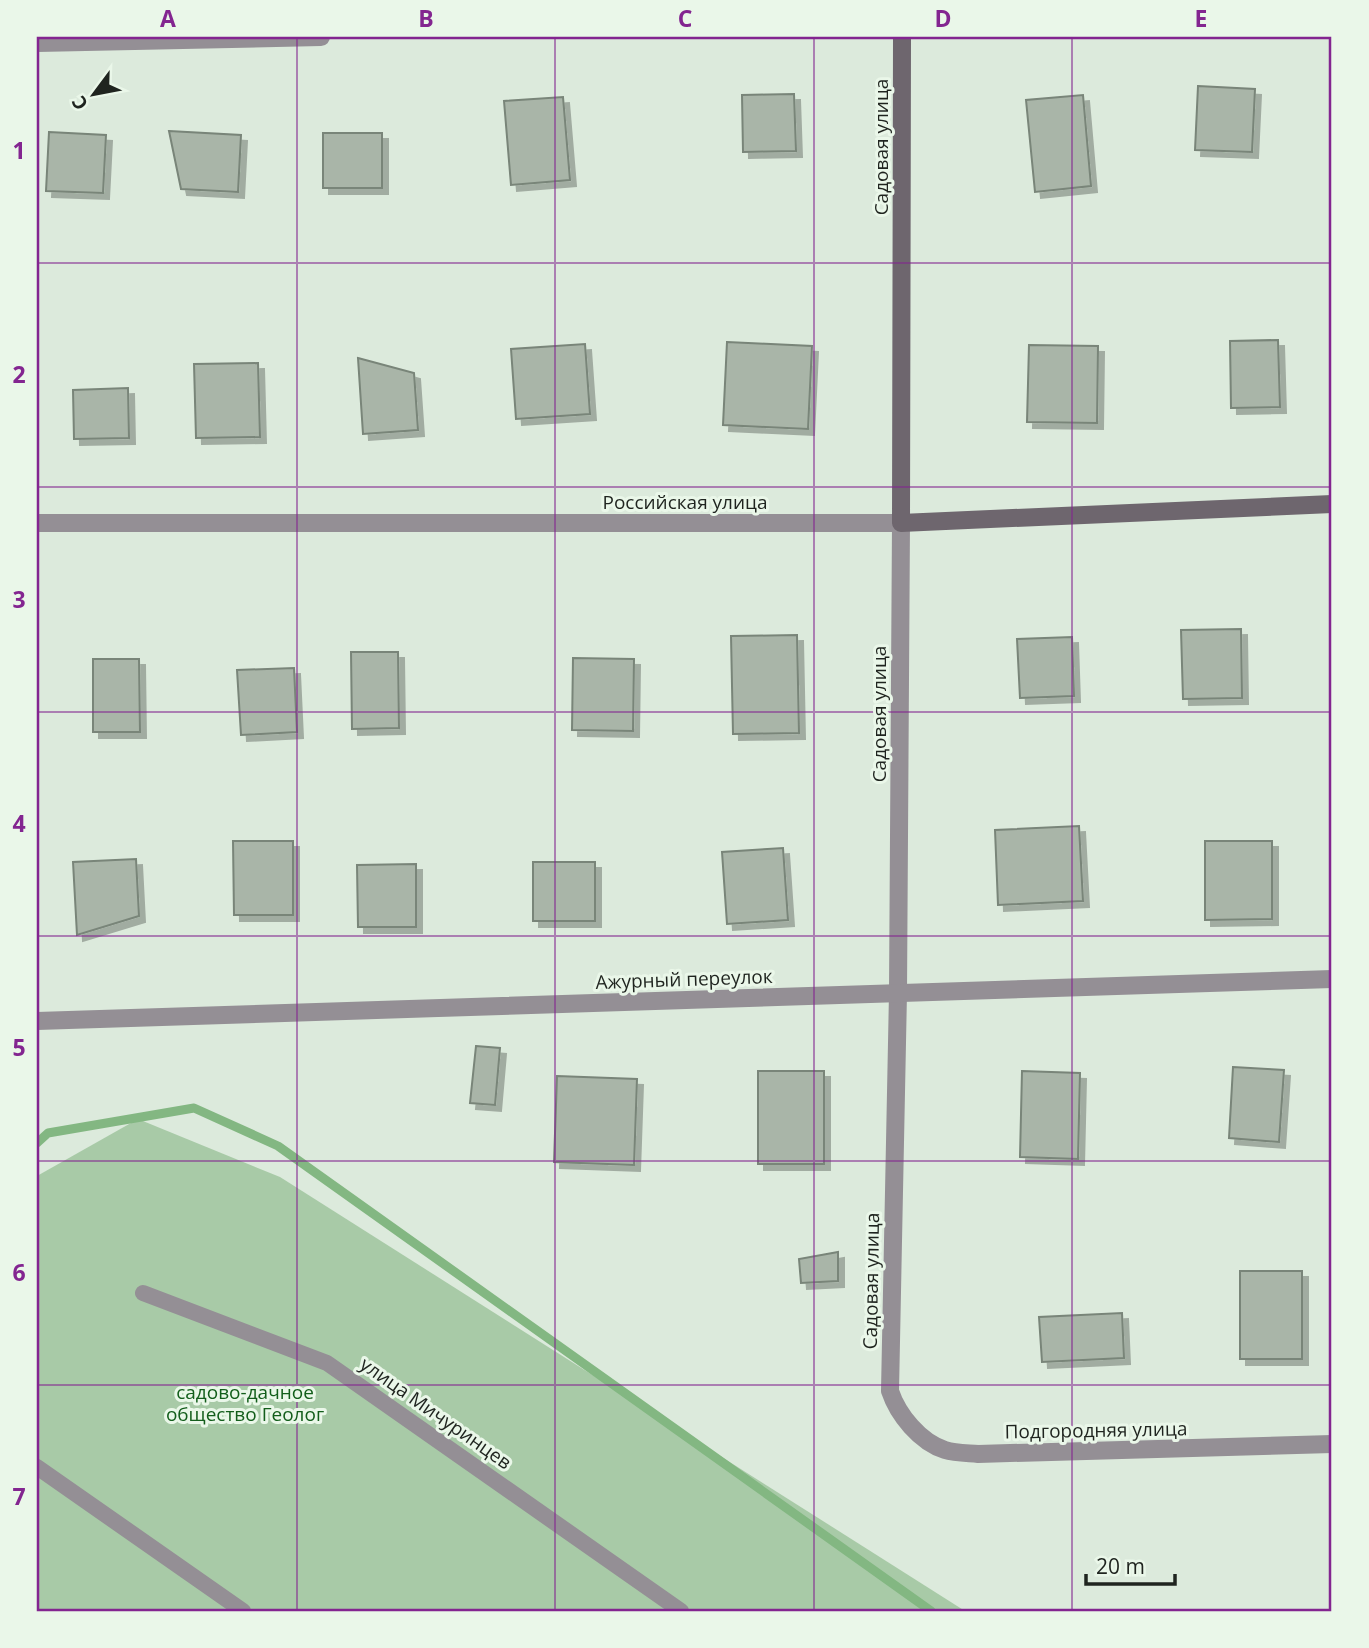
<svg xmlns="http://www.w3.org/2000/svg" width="1369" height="1648" font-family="'Open Sans',sans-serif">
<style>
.green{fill:#a8caa7}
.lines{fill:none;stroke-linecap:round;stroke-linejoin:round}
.stream{stroke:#83b782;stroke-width:9}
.building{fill:#a9b5a8;stroke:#798579;stroke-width:2;filter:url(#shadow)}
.lane{stroke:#948f95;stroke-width:16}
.street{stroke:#948f95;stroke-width:18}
.secondary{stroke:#6e666e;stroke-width:18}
.grid{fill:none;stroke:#832590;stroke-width:2;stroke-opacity:0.55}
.labels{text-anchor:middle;stroke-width:6;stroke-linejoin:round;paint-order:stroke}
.street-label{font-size:19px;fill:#1f241f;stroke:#eaf7e9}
.park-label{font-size:19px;fill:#135e1b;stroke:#eaf7e9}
.neatline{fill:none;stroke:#832590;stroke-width:2.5}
.grid-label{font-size:23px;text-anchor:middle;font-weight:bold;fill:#832590}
</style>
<defs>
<filter id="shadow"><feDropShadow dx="6" dy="6" stdDeviation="0" flood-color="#0004"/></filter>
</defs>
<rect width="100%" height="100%" fill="#dceadc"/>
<polygon class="green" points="138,1119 280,1177 965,1611 37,1611 37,1176"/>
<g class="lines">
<polyline class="stream" points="37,1143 48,1133 194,1108 278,1146 931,1611"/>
</g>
<g class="building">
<polygon points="1198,86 1255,89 1252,152 1195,150"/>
<polygon points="794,94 796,151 743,152 742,95"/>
<polygon points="1083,95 1091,186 1035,192 1026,100"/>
<polygon points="563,97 570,180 511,185 504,101"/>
<polygon points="169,131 241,135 238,192 181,189"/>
<polygon points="49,132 106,135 103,193 46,191"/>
<rect x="323" y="133" width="59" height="55"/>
<polygon points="1278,340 1280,407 1231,408 1230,341"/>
<polygon points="727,342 812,346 808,429 723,425"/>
<polygon points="585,344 590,414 516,419 511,349"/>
<polygon points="1029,345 1098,346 1097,423 1027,422"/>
<polygon points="358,358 414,373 418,430 363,434"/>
<polygon points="258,363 260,437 196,438 194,364"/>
<polygon points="128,388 129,438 74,439 73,390"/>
<polygon points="1241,629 1242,698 1183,699 1181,630"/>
<polygon points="797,635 799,733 733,734 731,636"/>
<polygon points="1072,637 1074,696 1020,698 1017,639"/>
<polygon points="351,652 398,652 399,728 352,729"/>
<polygon points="573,658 634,659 633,731 572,730"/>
<polygon points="93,659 139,659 140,732 93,732"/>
<polygon points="294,668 297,732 241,735 237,670"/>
<polygon points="1079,826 1083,901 998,905 995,830"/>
<polygon points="233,841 293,841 293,915 234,915"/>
<polygon points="1205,841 1272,841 1272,919 1205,920"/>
<polygon points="783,848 788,920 727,924 722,852"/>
<polygon points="136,859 139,916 77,935 73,862"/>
<rect x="533" y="862" width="62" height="59"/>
<polygon points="416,864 416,927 358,927 357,865"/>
<polygon points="476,1046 500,1048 495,1105 470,1103"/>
<polygon points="1233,1067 1284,1070 1279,1142 1229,1138"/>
<rect x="758" y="1071" width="66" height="93"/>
<polygon points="1022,1071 1080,1073 1078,1159 1020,1157"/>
<polygon points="557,1076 637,1079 634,1165 554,1162"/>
<polygon points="838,1252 838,1281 801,1283 799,1259"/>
<rect x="1240" y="1271" width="62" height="88"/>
<polygon points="1122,1313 1124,1358 1042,1362 1039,1317"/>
</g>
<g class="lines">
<g class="lane">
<polyline points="143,1293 327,1363 681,1611"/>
<polyline points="37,1467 243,1611"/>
</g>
<g class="street">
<polyline points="37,43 321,37"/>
<path d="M37 523H901L898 993 890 1391C898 1415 920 1442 945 1450 955 1453 967 1453 978 1454L1332 1444"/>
<polyline points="37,1021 1332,979"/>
</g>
<polyline class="secondary" points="902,37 901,523 1332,504"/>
</g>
<path class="grid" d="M297 37V1611M555 37V1611M814 37V1611M1072 37V1611M37 263H1332M37 487H1332M37 712H1332M37 936H1332M37 1161H1332M37 1385H1332"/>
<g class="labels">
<g class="street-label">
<text transform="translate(881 147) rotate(-90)" y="7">Садовая улица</text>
<text x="685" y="509">Российская улица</text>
<text transform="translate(879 714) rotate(-90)" y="7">Садовая улица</text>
<text transform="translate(684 979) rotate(-2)" y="7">Ажурный переулок</text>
<text transform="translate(871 1281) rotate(-89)" y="7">Садовая улица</text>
<text transform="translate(436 1413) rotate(35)" y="7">улица Мичуринцев</text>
<text transform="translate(1096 1430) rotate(-1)" y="7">Подгородняя улица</text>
</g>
<g class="park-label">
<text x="245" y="1399">садово-дачное<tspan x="245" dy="22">общество Геолог</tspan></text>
</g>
</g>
<rect width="1369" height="1648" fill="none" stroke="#eaf7e9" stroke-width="77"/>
<g transform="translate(94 94) rotate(238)" stroke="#eaf7e9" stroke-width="5" paint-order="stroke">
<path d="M0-5L12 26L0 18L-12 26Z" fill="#1f241f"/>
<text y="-10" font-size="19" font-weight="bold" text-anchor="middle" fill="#1f241f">С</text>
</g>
<path d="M1086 1574v10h89v-10" fill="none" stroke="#1f241f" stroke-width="3.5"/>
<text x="1096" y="1574" font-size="21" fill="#1f241f" stroke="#eaf7e9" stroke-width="5" paint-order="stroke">20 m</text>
<rect x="38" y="38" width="1292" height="1572" class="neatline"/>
<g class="grid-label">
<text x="168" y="27">A</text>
<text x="426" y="27">B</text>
<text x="685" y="27">C</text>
<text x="943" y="27">D</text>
<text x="1201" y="27">E</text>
<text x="19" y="159">1</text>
<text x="19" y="383">2</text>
<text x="19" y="608">3</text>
<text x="19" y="832">4</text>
<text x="19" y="1056">5</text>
<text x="19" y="1281">6</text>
<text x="19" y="1505">7</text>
</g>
</svg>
